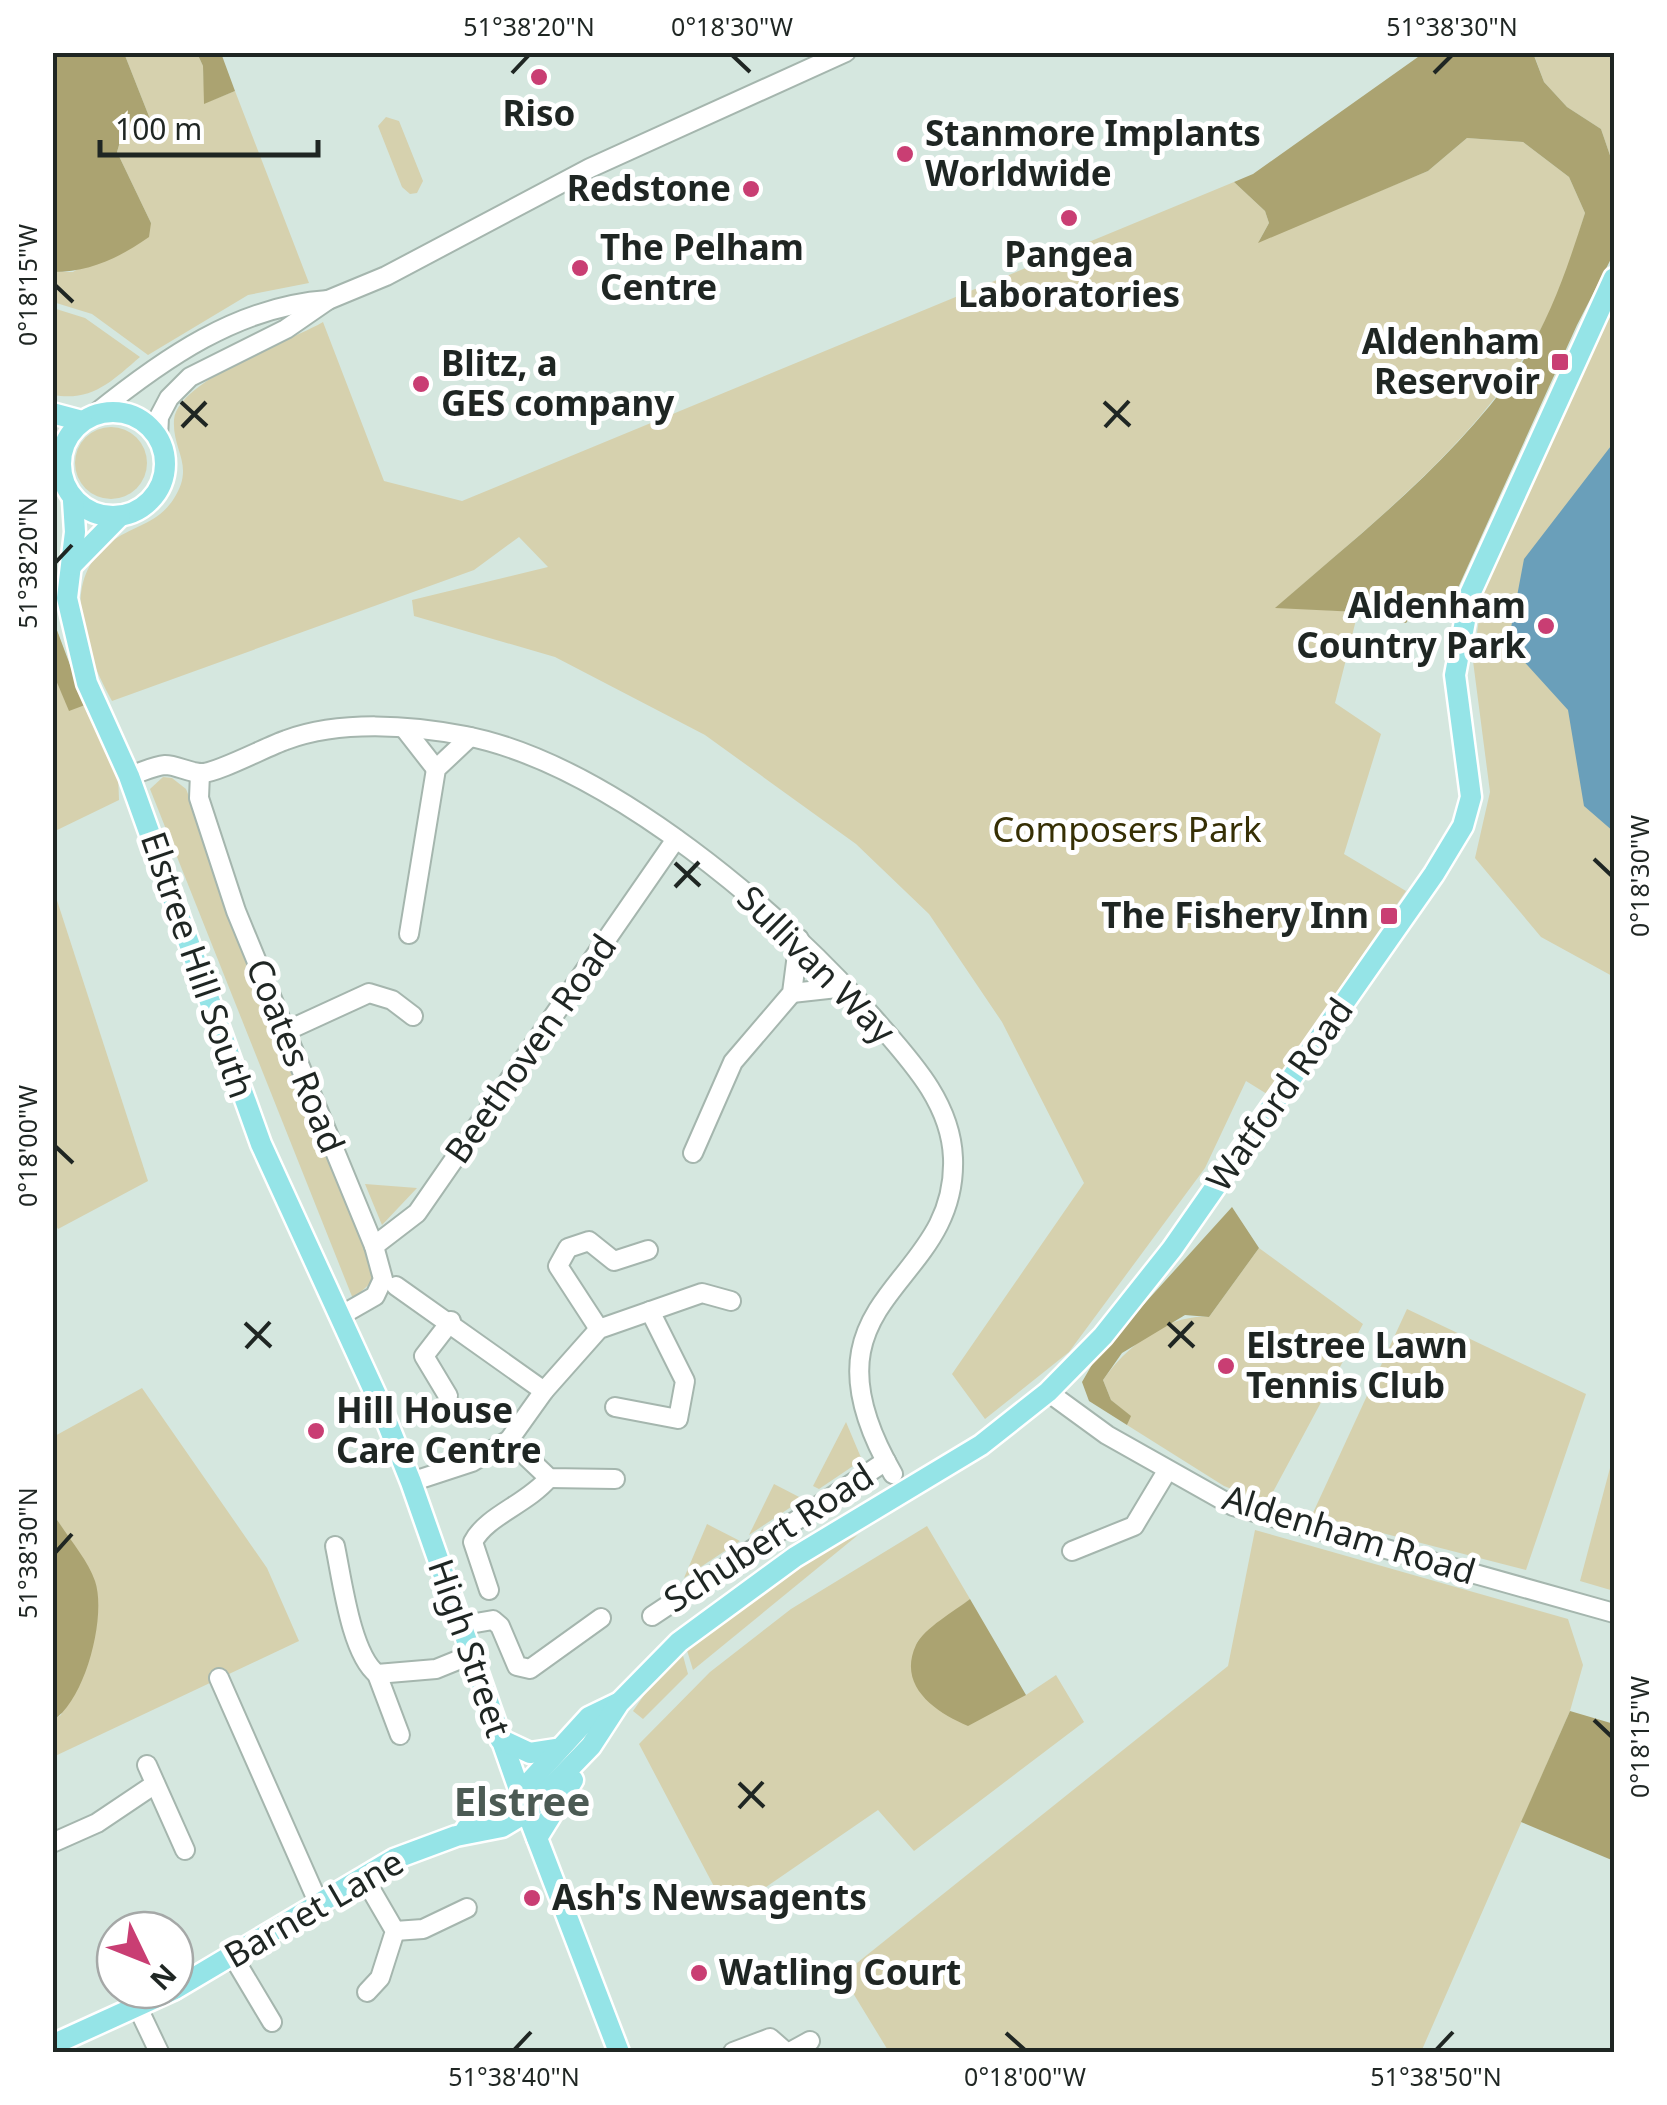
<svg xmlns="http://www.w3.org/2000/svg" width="1667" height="2105" font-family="'Noto Sans',sans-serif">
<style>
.green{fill:#d6d1ae}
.forest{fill:#aba371}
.water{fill:#6a9fba}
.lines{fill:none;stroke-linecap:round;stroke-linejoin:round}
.minor-casing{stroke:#a5b6ae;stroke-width:22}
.major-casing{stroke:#fff;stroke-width:25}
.minor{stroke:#fff;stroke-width:18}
.major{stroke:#95e4e7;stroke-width:20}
.ticks{fill:none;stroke:#1f2623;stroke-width:4}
.poi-dot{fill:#c93e73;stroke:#fff;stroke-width:4}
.labels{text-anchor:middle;stroke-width:10;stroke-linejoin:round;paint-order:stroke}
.poi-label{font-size:35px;font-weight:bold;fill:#1f2623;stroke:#fff;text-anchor:start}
.park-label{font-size:35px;fill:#362f04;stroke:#fff}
.street-label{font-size:35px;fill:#1f2623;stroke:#fff}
.quarter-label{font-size:40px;font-weight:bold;fill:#4c5b54;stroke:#fff}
.neatline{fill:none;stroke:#1f2623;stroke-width:4}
.ticks-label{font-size:25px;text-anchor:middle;fill:#1f2623}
</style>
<rect width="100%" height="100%" fill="#d5e7df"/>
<g class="green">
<polygon points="1533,52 1614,53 1614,167 1601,129 1567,107 1544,82"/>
<polygon points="124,53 197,53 203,66 205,103 235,91 309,283 248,295 148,355 92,314 53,302 53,272 73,272 151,223 117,152 123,131 150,119"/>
<polygon points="386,117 399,121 423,181 417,193 410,194 402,187 378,126"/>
<path d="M1467 138 1523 142 1569 177 1585 213C1577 239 1570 267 1559 292 1502 424 1381 515 1277 607L1358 612 1335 703 1381 734 1344 854 1406 891 1267 1094 1246 1081 1205 1168 1069 1352 985 1419 952 1374 1084 1183 1002 1022 929 914 856 844 705 735 555 657 414 616 412 600 548 567 519 537 474 570 112 701C86 654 57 582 111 542 132 526 157 524 173 500 196 465 172 452 174 420 177 380 291 341 323 322L384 481 462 501 1234 182 1265 211 1269 223 1259 241 1428 171Z"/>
<polygon points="1614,293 1614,977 1541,937 1475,858 1490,792 1473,661 1483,591"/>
<path d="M53 308 85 318 140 357C112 381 92 402 53 395Z"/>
<circle cx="111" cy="463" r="36"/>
<polygon points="52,617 88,715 118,773 119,800 53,832"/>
<polygon points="163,777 172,778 186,789 373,1261 375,1279 353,1299 150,789"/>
<polygon points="53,888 148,1181 58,1229 52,1218"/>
<polygon points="365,1184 417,1188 382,1225"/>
<path d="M1259 1248 1363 1324 1267 1503 1224 1486 1127 1425 1130 1416 1111 1400 1103 1380C1127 1346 1167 1314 1209 1317Z"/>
<polygon points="1407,1309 1586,1394 1526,1570 1312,1515"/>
<polygon points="142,1388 267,1568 299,1641 53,1757 52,1720 61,1715 95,1582 53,1513 53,1437"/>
<polygon points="846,1422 862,1460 819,1489 813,1486"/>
<polygon points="1614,1453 1614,1591 1580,1581"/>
<polygon points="774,1484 803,1499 749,1535"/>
<polygon points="707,1524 740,1541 684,1578"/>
<polygon points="927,1526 970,1599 917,1642 1026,1695 1056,1675 1084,1722 914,1851 878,1810 728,1913 639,1744 710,1672 791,1609"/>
<polygon points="1255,1530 1568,1619 1583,1665 1570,1711 1421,2052 889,2052 842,1975 1228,1666"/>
<path d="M858 1535 693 1670 686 1647C738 1604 796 1562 858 1535Z"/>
<polygon points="682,1652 688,1674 643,1719 633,1711 656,1678"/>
</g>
<g class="forest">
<path d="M1425 52 1533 53 1544 82 1567 107 1601 129 1614 167V253L1577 325 1453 599 1417 607 1406 623 1358 612 1275 608C1361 533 1454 461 1519 367 1550 320 1568 266 1585 213L1569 177 1523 142 1467 138 1428 171 1258 243 1269 223 1265 211 1234 182 1253 174Z"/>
<path d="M52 53H124L150 119 123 131 117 152 151 223 149 237C119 258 90 272 53 272Z"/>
<polygon points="197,53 221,53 235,91 204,104 203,66"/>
<polygon points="52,617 85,705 69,711 53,673"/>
<polygon points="1232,1207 1259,1248 1209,1317 1185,1315 1122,1353 1103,1380 1111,1400 1131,1416 1127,1425 1089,1401 1082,1382 1097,1356"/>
<path d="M53 1513C65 1534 87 1558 95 1581 107 1616 85 1701 53 1720Z"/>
<path d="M970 1599 1026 1695 968 1726C935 1712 897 1686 916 1645 924 1628 955 1611 970 1599Z"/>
<polygon points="1570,1711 1614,1724 1614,1861 1521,1822"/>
</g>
<polygon class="water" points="1614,442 1614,832 1584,806 1568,710 1508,644 1524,559"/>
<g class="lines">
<defs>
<g id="minor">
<path d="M95 414C163 359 238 306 328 300"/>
<polyline points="158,437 159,417 169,398 190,377 286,329 328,300 386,276 590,168 846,52"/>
<polyline points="404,728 436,769"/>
<polyline points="200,773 199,798 236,911 374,1246 383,1279 375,1296 340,1316"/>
<path d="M129 776C140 773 153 766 165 765 177 765 189 773 202 773 217 773 268 746 286 740 341 720 410 725 466 736 608 764 785 914 877 1022 911 1061 951 1103 953 1158 958 1290 789 1294 893 1474"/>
<polyline points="409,934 436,769 470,737"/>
<polyline points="792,993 846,987"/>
<polyline points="284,1032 369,993 392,1000 413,1016"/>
<polyline points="693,1153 733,1062 792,993 799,939"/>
<polyline points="374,1246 417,1213 676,839"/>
<polyline points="396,1286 544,1391"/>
<polyline points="599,1329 558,1266 568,1248 589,1241 614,1261 648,1250"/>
<polyline points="1048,1392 1107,1435 1233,1506 1614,1613"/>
<polyline points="448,1396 424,1356 451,1321"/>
<polyline points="615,1407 678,1419 685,1381 650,1311"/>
<polyline points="509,1440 549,1478 615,1479"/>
<polyline points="411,1482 472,1462 509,1440 544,1391 599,1329 702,1293 731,1301"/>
<path d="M335 1546C342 1579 351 1654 377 1674L436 1669 473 1654"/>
<polyline points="1072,1551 1134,1526 1167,1471"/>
<path d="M489 1590 473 1542C486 1516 527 1504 549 1478"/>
<polyline points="652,1616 886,1461"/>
<polyline points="464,1625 493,1620 500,1626 517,1666 530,1669 601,1618"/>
<polyline points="377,1674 400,1735"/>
<polyline points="219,1678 318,1902"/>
<polyline points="147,1765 185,1850"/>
<polyline points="52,1843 97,1823 155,1784"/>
<polyline points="363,1876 395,1931 380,1978 367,1992"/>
<polyline points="395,1931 423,1929 467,1908"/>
<polyline points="232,1955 272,2022"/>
<polyline points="138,2008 159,2052"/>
<polyline points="733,2052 770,2038 786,2052"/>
<polyline points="790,2052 810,2041"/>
</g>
<g id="major">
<circle cx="113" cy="464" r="52"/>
<polyline points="52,413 82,421"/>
<polyline points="73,501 75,532 67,598 87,683 129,776 261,1144 376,1395 411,1482 527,1812 619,2052"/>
<polyline points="72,565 120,516"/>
<polyline points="500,1739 530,1753 556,1749"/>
<polyline points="466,1829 505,1809 589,1717 618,1703"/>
<polyline points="537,1838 573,1780"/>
<polyline points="175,1989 394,1859 456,1836 502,1827 527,1812 591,1746 619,1703 679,1642 795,1557 981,1445 1048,1392 1103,1336 1172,1249 1434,874 1463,826 1471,797 1455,675 1470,594 1614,278"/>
<polyline points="52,2045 173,1990"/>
</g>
</defs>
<use href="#minor" class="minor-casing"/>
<use href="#major" class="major-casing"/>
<use href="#minor" class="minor"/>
<use href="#major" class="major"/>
</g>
<path class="ticks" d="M732 55 750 72M512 73 529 55M1434 73 1452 55M55 285 73 302M181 402 207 426M1104 402 1130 426M182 427 206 402M1105 427 1129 401M55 563 72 545M1594 859 1612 876M675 863 700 886M675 887 699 862M55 1146 73 1163M245 1323 271 1347M1168 1323 1194 1347M1169 1347 1193 1322M246 1348 270 1322M55 1553 72 1534M1594 1720 1612 1737M739 1783 764 1807M739 1808 763 1782M1006 2033 1025 2050M514 2050 531 2032M1436 2050 1453 2032"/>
<g class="poi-dot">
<circle cx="539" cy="77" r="10"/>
<circle cx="905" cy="154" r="10"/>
<circle cx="751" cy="189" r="10"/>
<circle cx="1069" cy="218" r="10"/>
<circle cx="580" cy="268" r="10"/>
<rect x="1550" y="352" width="20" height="20" rx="5"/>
<circle cx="421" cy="384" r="10"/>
<circle cx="1546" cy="626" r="10"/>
<rect x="1379" y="906" width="20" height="20" rx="5"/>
<circle cx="1226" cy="1366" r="10"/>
<circle cx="316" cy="1431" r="10"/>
<circle cx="532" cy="1898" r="10"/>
<circle cx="699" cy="1973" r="10"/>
</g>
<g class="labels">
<g class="poi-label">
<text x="539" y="126" text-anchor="middle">Riso</text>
<text x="925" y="146">Stanmore Implants<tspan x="925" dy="40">Worldwide</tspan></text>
<text x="731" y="201" text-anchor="end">Redstone</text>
<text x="600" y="260">The Pelham<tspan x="600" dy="40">Centre</tspan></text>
<text x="1069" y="267" text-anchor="middle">Pangea<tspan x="1069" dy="40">Laboratories</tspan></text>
<text x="1540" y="354" text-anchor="end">Aldenham<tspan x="1540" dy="40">Reservoir</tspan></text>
<text x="441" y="376">Blitz, a<tspan x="441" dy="40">GES company</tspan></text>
<text x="1526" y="618" text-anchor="end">Aldenham<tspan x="1526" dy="40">Country Park</tspan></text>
<text x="1369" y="928" text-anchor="end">The Fishery Inn</text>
<text x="1246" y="1358">Elstree Lawn<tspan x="1246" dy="40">Tennis Club</tspan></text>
<text x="336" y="1423">Hill House<tspan x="336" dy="40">Care Centre</tspan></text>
<text x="552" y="1910">Ash's Newsagents</text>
<text x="719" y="1985">Watling Court</text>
</g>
<g class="park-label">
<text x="1127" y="842">Composers Park</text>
</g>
<g class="street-label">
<text transform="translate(197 965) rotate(71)" y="12">Elstree Hill South</text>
<text transform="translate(816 965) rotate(45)" y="12">Sullivan Way</text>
<text transform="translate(531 1049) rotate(-55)" y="12">Beethoven Road</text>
<text transform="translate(295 1056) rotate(68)" y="12">Coates Road</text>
<text transform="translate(1280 1095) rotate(-55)" y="12">Watford Road</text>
<text transform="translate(1349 1535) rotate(17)" y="12">Aldenham Road</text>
<text transform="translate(769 1538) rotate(-33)" y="12">Schubert Road</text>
<text transform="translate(469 1648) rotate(71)" y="12">High Street</text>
<text transform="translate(314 1909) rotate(-30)" y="12">Barnet Lane</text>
</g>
<g class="quarter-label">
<text x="522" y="1816">Elstree</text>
</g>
</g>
<rect width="1667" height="2105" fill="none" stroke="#ffffff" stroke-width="110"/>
<g transform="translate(145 1960) rotate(133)"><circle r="48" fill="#ffffff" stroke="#a5a8a7" stroke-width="2.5"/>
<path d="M0-8L18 38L0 25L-18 38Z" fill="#c93e73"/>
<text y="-15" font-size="28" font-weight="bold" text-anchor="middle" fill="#1f2623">N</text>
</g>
<path d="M100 140v15h218v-15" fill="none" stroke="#1f2623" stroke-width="5"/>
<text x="115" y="140" font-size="30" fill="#1f2623" stroke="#ffffff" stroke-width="8" paint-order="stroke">100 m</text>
<rect x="55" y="55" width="1557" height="1995" class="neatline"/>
<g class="ticks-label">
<text x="529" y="36">51°38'20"N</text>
<text x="732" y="36">0°18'30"W</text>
<text x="1452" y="36">51°38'30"N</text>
<text transform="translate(28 285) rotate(-90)" y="9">0°18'15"W</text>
<text transform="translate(28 563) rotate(-90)" y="9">51°38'20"N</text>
<text transform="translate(1640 876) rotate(-90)" y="9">0°18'30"W</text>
<text transform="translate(28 1146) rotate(-90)" y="9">0°18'00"W</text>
<text transform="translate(28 1553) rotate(-90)" y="9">51°38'30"N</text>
<text transform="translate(1640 1737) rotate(-90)" y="9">0°18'15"W</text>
<text x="514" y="2086">51°38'40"N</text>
<text x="1025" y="2086">0°18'00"W</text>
<text x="1436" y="2086">51°38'50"N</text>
</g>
</svg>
